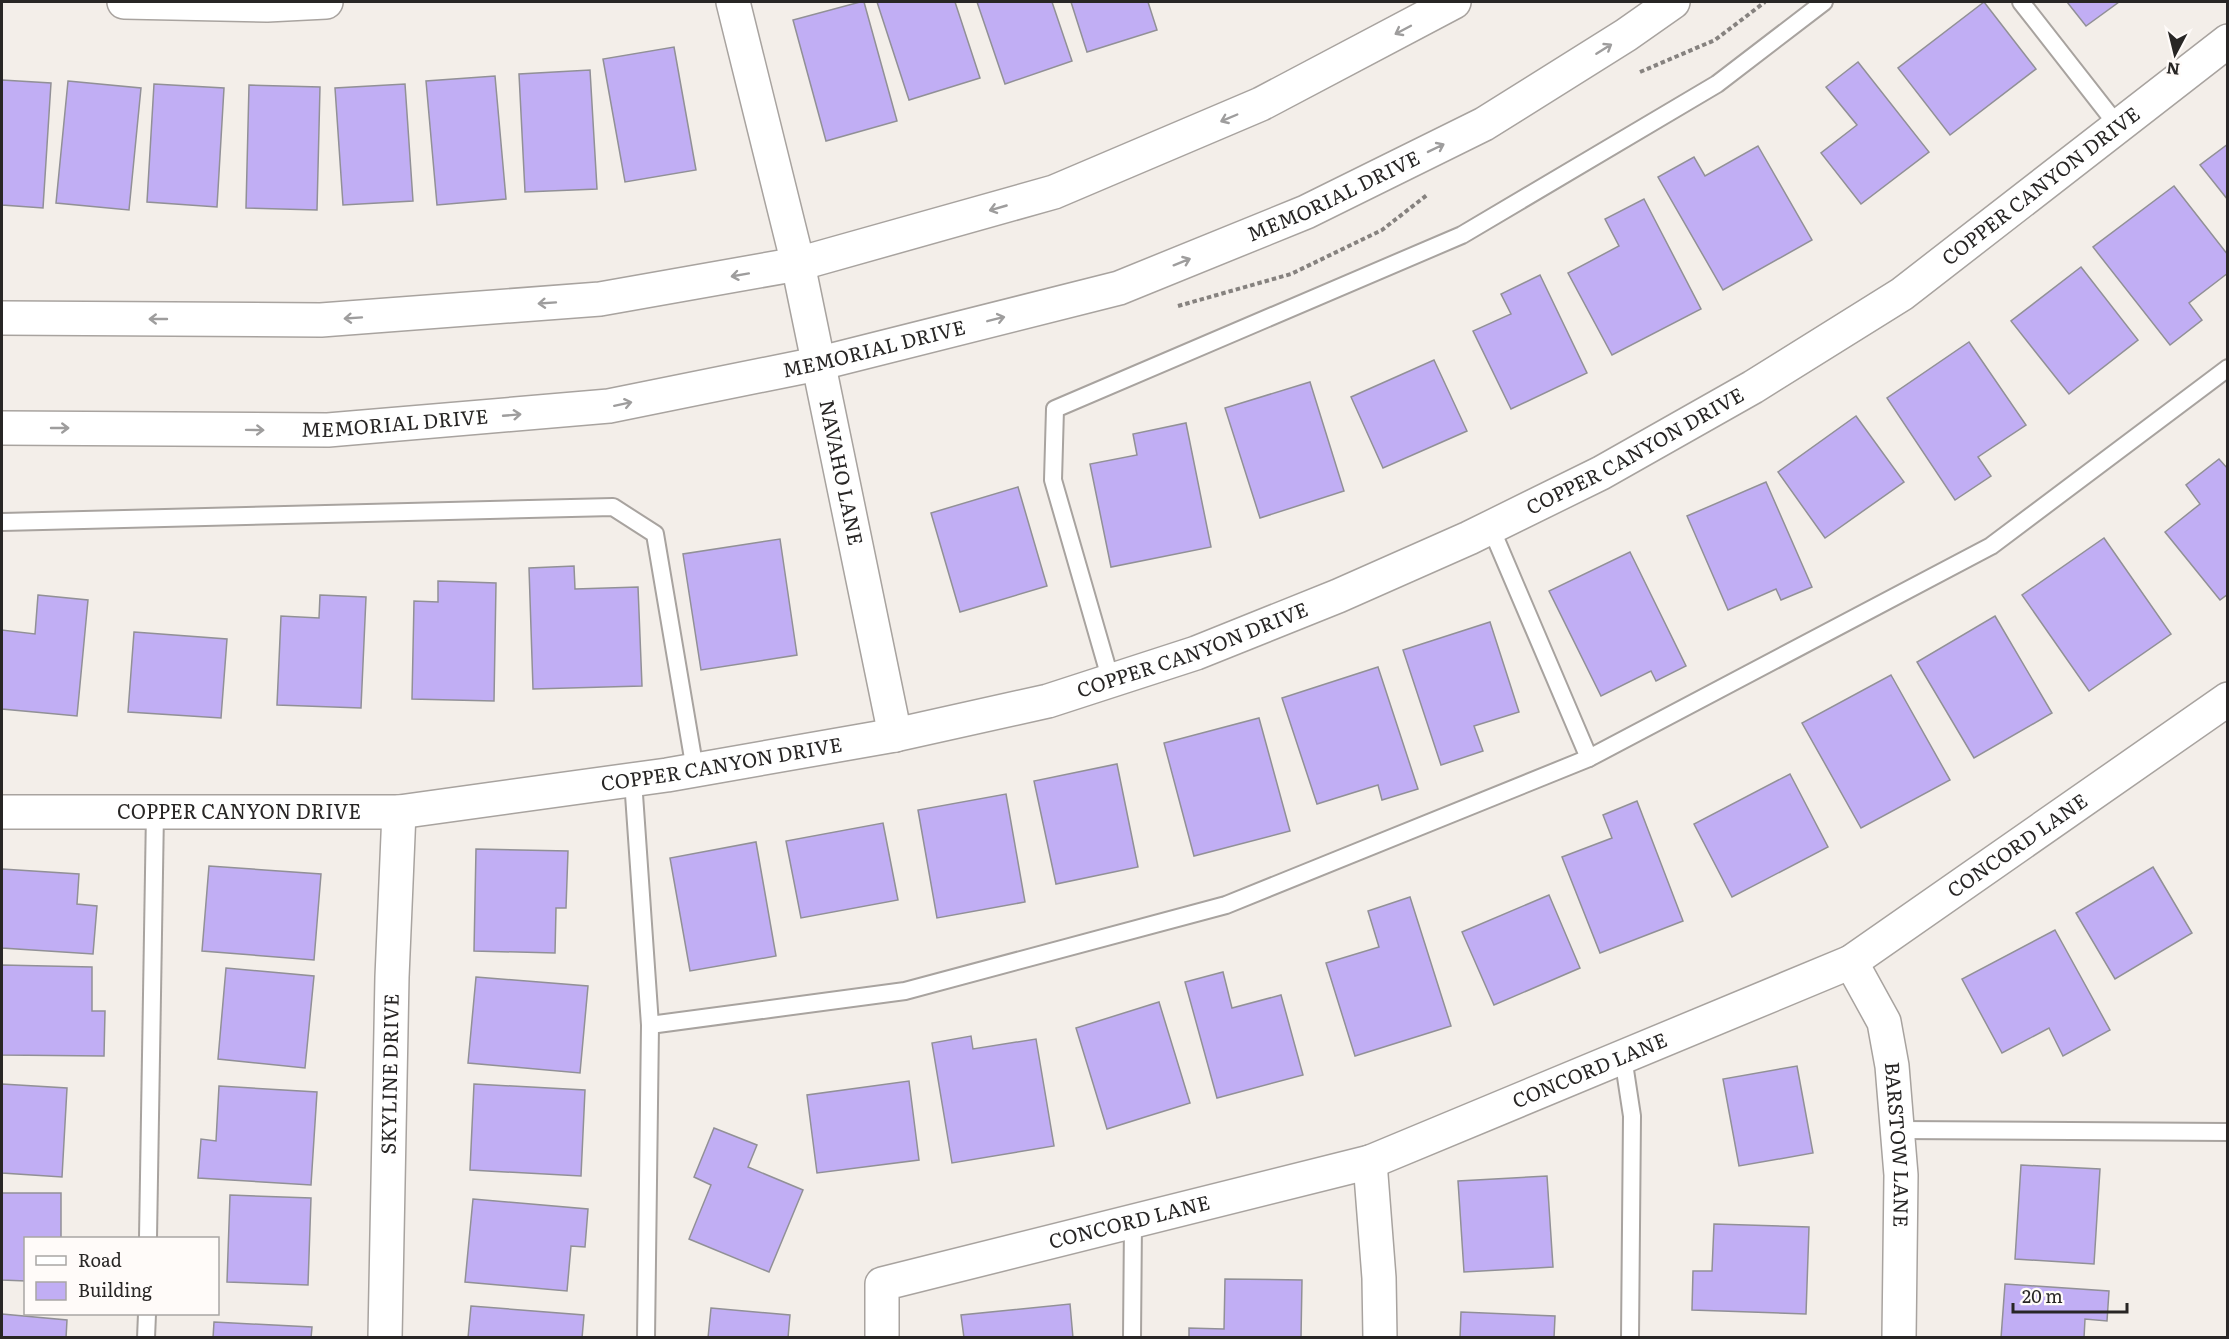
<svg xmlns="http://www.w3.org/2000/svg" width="2229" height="1339" font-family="Literata,serif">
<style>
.building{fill:#c1aef4;stroke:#919096;stroke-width:1.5}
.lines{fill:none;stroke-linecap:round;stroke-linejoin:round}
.service-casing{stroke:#a8a39f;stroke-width:20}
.minor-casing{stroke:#a8a39f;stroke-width:36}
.secondary-casing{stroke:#a8a39f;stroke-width:36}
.path{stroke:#86827f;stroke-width:4;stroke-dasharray:4.5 3;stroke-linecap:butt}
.service{stroke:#fff;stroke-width:16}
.minor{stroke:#fff;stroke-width:33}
.secondary{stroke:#fff;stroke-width:33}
.oneway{stroke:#9e9d9d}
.labels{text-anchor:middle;stroke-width:4.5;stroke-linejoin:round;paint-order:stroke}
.street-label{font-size:20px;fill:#282625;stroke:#fffbf9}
</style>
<rect width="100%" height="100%" fill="#f3eee9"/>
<g class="building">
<polygon points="860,2 864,2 897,121 826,141 793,20"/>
<polygon points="877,2 955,2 980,78 909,100"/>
<polygon points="977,2 1052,2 1072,61 1005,84"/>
<polygon points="1071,2 1148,2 1157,30 1087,52"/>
<polygon points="1984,2 2036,69 1950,135 1898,68"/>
<polygon points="2067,2 2119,2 2086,26"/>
<polygon points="674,47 696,170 625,182 603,59"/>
<polygon points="1858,62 1929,152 1861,204 1821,153 1857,125 1826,87"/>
<polygon points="590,70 597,189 525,192 519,74"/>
<polygon points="495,76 506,199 437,205 426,81"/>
<polygon points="2,80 51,83 43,208 2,205"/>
<polygon points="68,81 141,88 129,210 56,203"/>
<polygon points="154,84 224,88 217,207 147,202"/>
<polygon points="405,84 413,201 343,205 335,88"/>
<polygon points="249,85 320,87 317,210 246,208"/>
<polygon points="2228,144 2228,200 2200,165"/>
<polygon points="1758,146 1812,240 1723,290 1658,177 1694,157 1705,176"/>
<polygon points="2174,186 2228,255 2228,273 2189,303 2202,320 2170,345 2093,247"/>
<polygon points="1644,199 1701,309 1612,355 1568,273 1619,246 1605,219"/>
<polygon points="2081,267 2138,340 2069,394 2011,321"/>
<polygon points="1540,275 1587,373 1511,409 1473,331 1511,314 1501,294"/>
<polygon points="1969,342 2026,425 1978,457 1991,476 1955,500 1887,398"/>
<polygon points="1434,360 1467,431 1383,468 1351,397"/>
<polygon points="1310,382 1344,491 1260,518 1225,408"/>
<polygon points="1856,416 1904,482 1825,538 1778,472"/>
<polygon points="1186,423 1211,547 1111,567 1090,464 1137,455 1133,434"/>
<polygon points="2219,459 2228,469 2228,594 2220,600 2165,532 2200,504 2186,485"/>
<polygon points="1766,482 1812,587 1781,600 1776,589 1728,610 1687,516"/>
<polygon points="1018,487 1047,586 960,612 931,513"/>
<polygon points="2104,538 2171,634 2089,691 2022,595"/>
<polygon points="780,539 797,655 701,670 683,554"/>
<polygon points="1630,552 1686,666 1656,681 1651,671 1601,696 1549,591"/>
<polygon points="574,566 575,589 638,587 642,686 533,689 529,568"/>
<polygon points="438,581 496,583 494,701 412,699 414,601 438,602"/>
<polygon points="38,595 88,600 77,716 2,709 2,630 35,634"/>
<polygon points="320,595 366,597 361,708 277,705 281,616 319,618"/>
<polygon points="1995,616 2052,713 1974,758 1917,662"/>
<polygon points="1490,622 1519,712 1474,726 1483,751 1441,765 1403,650"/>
<polygon points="134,632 227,639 221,718 128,712"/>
<polygon points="1378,667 1418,789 1382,800 1378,785 1317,804 1282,698"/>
<polygon points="1891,675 1950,780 1861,828 1802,723"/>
<polygon points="1259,718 1290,831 1194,856 1164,743"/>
<polygon points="1117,764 1138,867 1056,884 1034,781"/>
<polygon points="1790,774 1828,847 1732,897 1694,824"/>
<polygon points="1006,794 1025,902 937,918 918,810"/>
<polygon points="1637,801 1683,921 1600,953 1562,857 1612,838 1603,815"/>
<polygon points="883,823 898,900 801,918 786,841"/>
<polygon points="756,842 776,956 690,971 670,858"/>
<polygon points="476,849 568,851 566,908 556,908 555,953 474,951"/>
<polygon points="209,866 321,874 314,960 202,951"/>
<polygon points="2153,867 2192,933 2115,979 2076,913"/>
<polygon points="2,869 79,874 77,904 97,906 93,954 2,948"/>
<polygon points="1549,895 1580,968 1494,1005 1462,932"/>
<polygon points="1410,897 1451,1026 1355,1056 1326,963 1379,947 1368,911"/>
<polygon points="2055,930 2110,1030 2063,1056 2049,1028 2002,1053 1962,979"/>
<polygon points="2,965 92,967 92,1011 105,1011 104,1056 2,1055"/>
<polygon points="226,968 314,976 305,1068 218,1059"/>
<polygon points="1223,972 1232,1008 1281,995 1303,1075 1217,1098 1185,982"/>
<polygon points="476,977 588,986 580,1073 468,1063"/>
<polygon points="1159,1002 1190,1103 1107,1129 1076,1028"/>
<polygon points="971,1036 973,1049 1036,1039 1054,1146 952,1163 932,1043"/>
<polygon points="1797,1066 1813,1153 1739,1166 1723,1079"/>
<polygon points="909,1081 919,1160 817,1173 807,1095"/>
<polygon points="2,1084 67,1088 62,1177 2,1173"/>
<polygon points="474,1084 585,1090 581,1176 470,1170"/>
<polygon points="219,1086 317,1092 311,1185 198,1178 201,1139 216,1141"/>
<polygon points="714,1128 757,1145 748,1167 803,1190 769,1272 689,1239 711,1185 694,1177"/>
<polygon points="2021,1165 2100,1169 2094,1264 2015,1259"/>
<polygon points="1547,1176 1553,1267 1464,1272 1458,1181"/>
<polygon points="2,1193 61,1193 61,1238 26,1238 26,1281 2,1280"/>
<polygon points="230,1195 311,1198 308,1285 227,1282"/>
<polygon points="473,1199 588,1209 585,1247 571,1246 567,1291 465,1282"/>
<polygon points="1714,1224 1809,1227 1806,1314 1692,1310 1693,1271 1712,1271"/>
<polygon points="1225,1279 1302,1280 1301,1338 1189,1338 1189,1328 1224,1329"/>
<polygon points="2005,1284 2109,1291 2107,1321 2085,1319 2084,1338 2001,1338"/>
<polygon points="1070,1304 1073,1338 964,1338 961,1315"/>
<polygon points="471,1306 584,1315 582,1338 468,1338"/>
<polygon points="711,1308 790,1315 788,1338 708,1338"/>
<polygon points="1461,1312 1555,1316 1554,1338 1460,1338"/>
<polygon points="2,1314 67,1320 66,1338 2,1338"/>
<polygon points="214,1322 312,1327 311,1338 213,1338"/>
</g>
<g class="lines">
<defs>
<g id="service">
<polyline points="2021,2 2118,126"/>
<polyline points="2,522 613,507 655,534 695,770"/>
<polyline points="1491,528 1589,758 1991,546 2228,368"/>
<polyline points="1111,681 1053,480 1055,409 1462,235 1717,84 1824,2"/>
<polyline points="633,780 650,1025 905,991 1226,905 1589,758"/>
<polyline points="1623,1057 1632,1116 1630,1338"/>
<polyline points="1898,1130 2228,1132"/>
<polyline points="148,1238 155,812"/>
<polyline points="146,1338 147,1314"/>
<polyline points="646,1338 650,1025"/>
<polyline points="1132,1338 1133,1222"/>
</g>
<g id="minor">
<polyline points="124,2 267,5 326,2"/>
<path id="s1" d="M733 2 798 264 895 735"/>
<path id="s2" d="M2 812H399L667 775 895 735 1048 701 1196 653 1338 596 1469 538 1601 473 1753 387 1902 294 2228 41"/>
<path id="s3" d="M1851 962 1884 1022 1892 1066 1901 1175 1899 1338"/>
<polyline points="1370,1162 1379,1278 1380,1338"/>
<path id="s4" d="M385 1338 392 977 399 812"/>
<path id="s5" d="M882 1338V1284L1370 1162 1851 962 2228 699"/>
</g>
<g id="secondary">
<polyline points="2,318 321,320 600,299 798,264 1054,192 1261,104 1454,2"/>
<path id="s6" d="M2 428 328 430 609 406 817 364 1119 288 1306 212 1484 124 1626 35 1673 2"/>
</g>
</defs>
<use href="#service" class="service-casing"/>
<use href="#minor" class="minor-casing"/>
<use href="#secondary" class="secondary-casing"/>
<g class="path">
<polyline points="1640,72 1715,40 1765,2"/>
<polyline points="1178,306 1291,274 1382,230 1427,195"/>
</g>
<use href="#service" class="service"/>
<use href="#minor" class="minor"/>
<use href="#secondary" class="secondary"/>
</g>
<defs><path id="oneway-shaft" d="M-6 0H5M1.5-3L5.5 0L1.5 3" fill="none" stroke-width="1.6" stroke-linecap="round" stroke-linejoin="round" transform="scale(1.5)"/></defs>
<g class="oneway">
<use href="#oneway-shaft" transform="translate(1403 30) rotate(152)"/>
<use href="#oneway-shaft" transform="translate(1604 49) rotate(-32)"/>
<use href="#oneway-shaft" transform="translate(1229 118) rotate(157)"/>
<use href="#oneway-shaft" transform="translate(1436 148) rotate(-26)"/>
<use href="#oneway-shaft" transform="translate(998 208) rotate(164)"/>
<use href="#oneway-shaft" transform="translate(1182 262) rotate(-22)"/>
<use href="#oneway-shaft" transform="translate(740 275) rotate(170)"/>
<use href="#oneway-shaft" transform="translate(547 303) rotate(176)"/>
<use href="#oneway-shaft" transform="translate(353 318) rotate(176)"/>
<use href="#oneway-shaft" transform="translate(158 319) rotate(-180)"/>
<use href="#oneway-shaft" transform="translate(996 319) rotate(-14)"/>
<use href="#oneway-shaft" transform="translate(623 404) rotate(-12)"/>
<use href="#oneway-shaft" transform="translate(512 415) rotate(-5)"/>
<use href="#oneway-shaft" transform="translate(60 428)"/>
<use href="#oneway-shaft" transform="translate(255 430) rotate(1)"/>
</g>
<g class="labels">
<g class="street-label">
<text dy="7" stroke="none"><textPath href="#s2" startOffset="2181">COPPER CANYON DRIVE</textPath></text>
<text dy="7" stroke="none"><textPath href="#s6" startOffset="1365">MEMORIAL DRIVE</textPath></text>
<text dy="7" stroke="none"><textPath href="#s6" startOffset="879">MEMORIAL DRIVE</textPath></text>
<text dy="7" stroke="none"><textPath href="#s6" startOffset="393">MEMORIAL DRIVE</textPath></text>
<text dy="7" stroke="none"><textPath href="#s2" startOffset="1695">COPPER CANYON DRIVE</textPath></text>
<text dy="7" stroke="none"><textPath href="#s1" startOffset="483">NAVAHO LANE</textPath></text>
<text dy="7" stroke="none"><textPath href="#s2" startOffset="1209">COPPER CANYON DRIVE</textPath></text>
<text dy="7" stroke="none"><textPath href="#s2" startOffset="723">COPPER CANYON DRIVE</textPath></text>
<text dy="7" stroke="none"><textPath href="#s2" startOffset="237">COPPER CANYON DRIVE</textPath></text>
<text dy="7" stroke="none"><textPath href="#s5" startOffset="1281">CONCORD LANE</textPath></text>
<text dy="7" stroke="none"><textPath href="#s5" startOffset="795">CONCORD LANE</textPath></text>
<text dy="7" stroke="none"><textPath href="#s4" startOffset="264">SKYLINE DRIVE</textPath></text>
<text dy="7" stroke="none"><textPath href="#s3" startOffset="192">BARSTOW LANE</textPath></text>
<text dy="7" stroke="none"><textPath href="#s5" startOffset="309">CONCORD LANE</textPath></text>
</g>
</g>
<rect width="2229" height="1339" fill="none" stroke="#282625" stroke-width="6"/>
<rect x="24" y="1237" width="195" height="78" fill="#fffbf9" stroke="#a9a6a4" stroke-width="1.5"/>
<rect x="36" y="1256" width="30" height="9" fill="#ffffff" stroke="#a9a6a4" stroke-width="1.5"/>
<text x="78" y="1267" font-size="18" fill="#282625">Road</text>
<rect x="36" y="1282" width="30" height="18" fill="#c1aef4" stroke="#a9a6a4" stroke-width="1.5"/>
<text x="78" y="1297" font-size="18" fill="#282625">Building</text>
<g transform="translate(2175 54) rotate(187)" stroke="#fffbf9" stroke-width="4.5" paint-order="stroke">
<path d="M0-4.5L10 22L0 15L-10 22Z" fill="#282625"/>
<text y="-9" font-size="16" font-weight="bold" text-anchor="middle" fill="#282625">N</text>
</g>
<path d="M2013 1303v9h114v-9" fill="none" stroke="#282625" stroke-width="3"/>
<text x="2022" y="1303" font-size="18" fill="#282625" stroke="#fffbf9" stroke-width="4.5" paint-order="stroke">20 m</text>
</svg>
